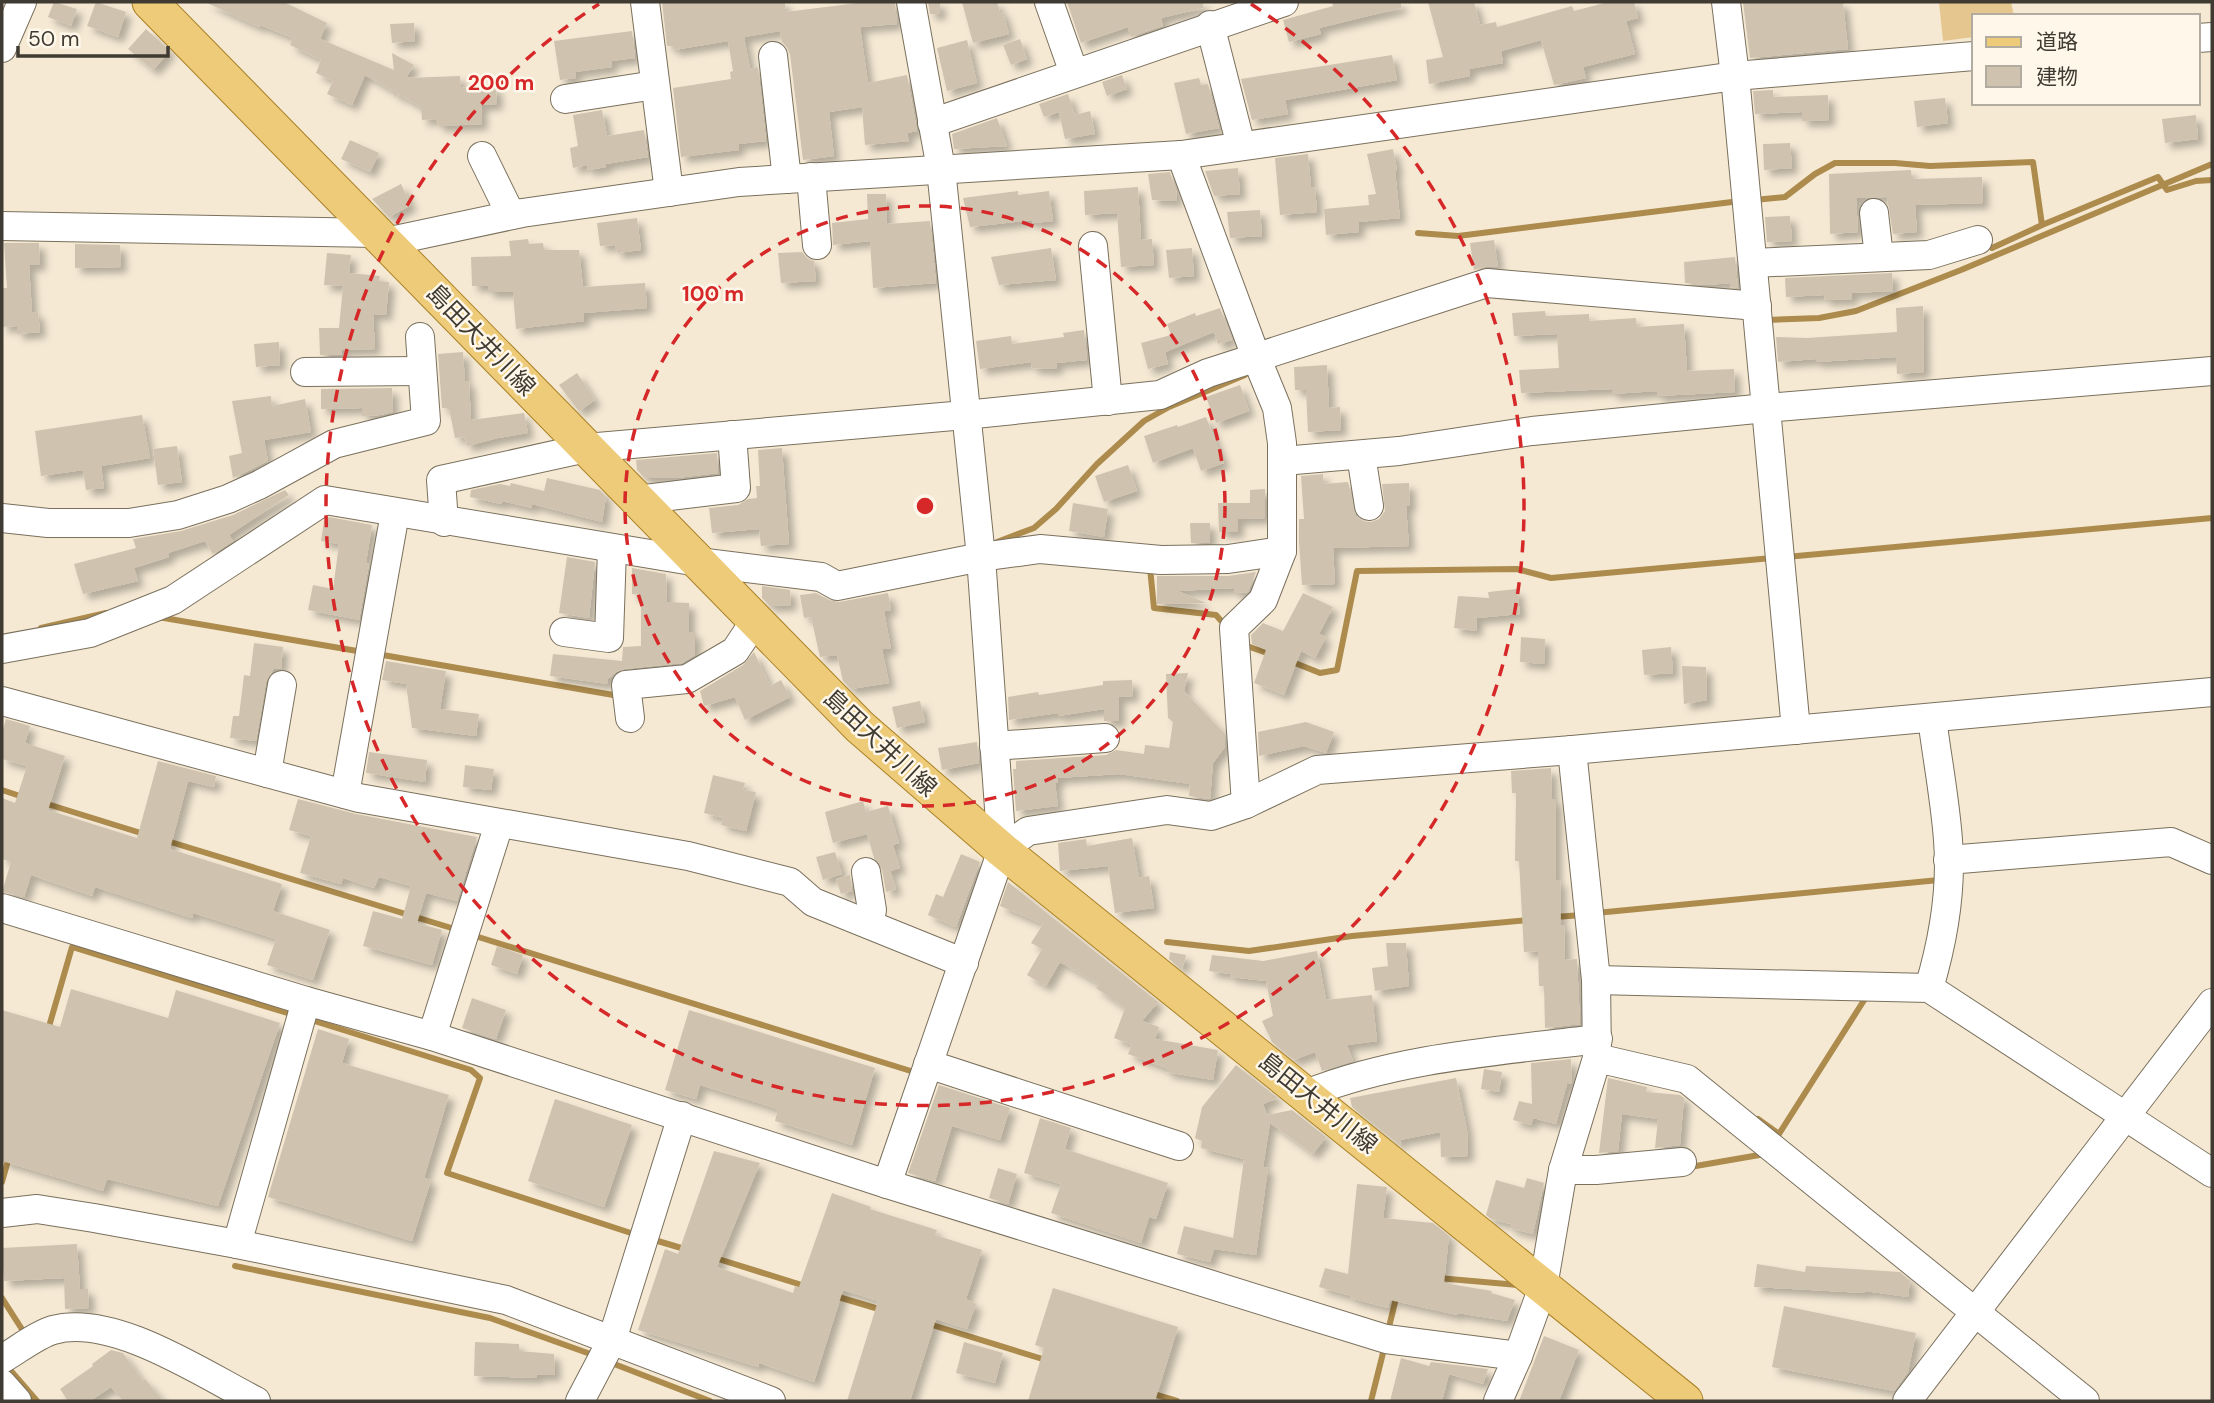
<svg xmlns="http://www.w3.org/2000/svg" width="2214" height="1403" font-family="'DM Sans','Noto Sans JP',sans-serif">
<style>
.green{fill:#e5c68f}
.lines{fill:none;stroke-linecap:round;stroke-linejoin:round}
.stream{stroke:#ac8b4d;stroke-width:6}
.building{fill:#cfc3af;filter:url(#shadow)}
.minor-casing{stroke:#7a705d;stroke-width:30}
.major-casing{stroke:#aa8226;stroke-width:37}
.minor{stroke:#fff;stroke-width:28}
.major{stroke:#eecb79;stroke-width:35}
.ring{fill:none;stroke:#d62828;stroke-width:3.5;stroke-dasharray:12 9}
.labels{text-anchor:middle;stroke-width:5;stroke-linejoin:round;paint-order:stroke}
.street-label{font-size:24px;fill:#3f3b32;stroke:#fef7ea}
.centre{fill:#d62828;stroke:#fef7ea;stroke-width:3.5}
.ring-label{font-size:21px;text-anchor:middle;font-weight:bold;fill:#d62828;stroke:#fef7ea;stroke-width:5;stroke-linejoin:round;paint-order:stroke}
</style>
<defs>
<filter id="shadow"><feDropShadow dx="6" dy="6" stdDeviation="3.5" flood-color="#0004"/></filter>
</defs>
<rect width="100%" height="100%" fill="#f5e9d4"/>
<polygon class="green" points="1939,2 2011,2 2014,16 1974,16 1974,37 1943,41"/>
<g class="lines">
<g class="stream">
<polyline points="1754,200 1785,197 1815,174 1835,163 1895,163 1930,166 2033,162 2042,225 1992,248"/>
<polyline points="2042,225 2158,177 2167,190 2196,181 2212,180"/>
<polyline points="1418,233 1458,236 1740,201"/>
<polyline points="1766,320 1819,318 1856,311 1961,270 2212,164"/>
<polyline points="997,542 1034,528 1056,509 1097,464 1144,421 1169,407 1245,375"/>
<polyline points="1786,557 2212,518"/>
<polyline points="1150,568 1154,608 1216,615 1223,623 1224,627"/>
<polyline points="158,617 363,652"/>
<polyline points="41,628 106,613"/>
<polyline points="1244,645 1270,654"/>
<polyline points="377,654 619,696"/>
<polyline points="1290,661 1320,673 1337,670 1357,571 1517,569 1551,578 1772,558"/>
<polyline points="2,790 23,797"/>
<polyline points="44,803 144,834"/>
<polyline points="164,840 458,930"/>
<polyline points="1596,913 1939,880"/>
<polyline points="1555,917 1582,915"/>
<polyline points="472,935 914,1072"/>
<polyline points="1167,942 1249,951 1352,936 1530,920"/>
<polyline points="308,1019 471,1070 480,1078 447,1173 637,1235"/>
<polyline points="48,1030 72,947 294,1015"/>
<polyline points="1758,1119 1779,1134 1868,994"/>
<polyline points="1690,1167 1765,1154"/>
<polyline points="2,1182 9,1157"/>
<polyline points="651,1239 688,1250"/>
<polyline points="715,1258 805,1286"/>
<polyline points="235,1266 490,1318 596,1356"/>
<polyline points="1438,1278 1518,1285"/>
<polyline points="835,1296 882,1310"/>
<polyline points="2,1298 25,1334"/>
<polyline points="929,1324 1049,1361"/>
<polyline points="1388,1331 1397,1294"/>
<polyline points="609,1362 710,1401"/>
<polyline points="5,1364 37,1401"/>
<polyline points="1150,1393 1177,1401"/>
<polyline points="1371,1401 1385,1345"/>
</g>
</g>
<g class="building">
<polygon points="54,2 77,9 71,26 48,17"/>
<polygon points="96,2 126,12 118,37 87,26"/>
<polygon points="205,2 284,2 327,23 320,39 394,70 392,53 414,65 406,78 460,76 461,88 496,86 497,104 481,105 482,124 439,126 436,119 422,120 421,107 398,94 395,98 395,92 365,75 352,105 327,94 333,81 316,73 321,60 290,45 293,38 260,25 259,27"/>
<polygon points="662,2 785,2 785,12 866,2 895,2 897,24 860,27 868,83 907,75 917,131 907,133 909,141 865,145 862,107 829,112 834,156 803,160 790,54 787,47 782,42 780,31 744,37 750,69 758,67 766,141 738,144 739,150 681,157 673,88 731,79 730,72 733,71 728,41 674,50 673,46 667,46"/>
<polygon points="928,2 940,2 940,14 930,14"/>
<polygon points="962,2 997,2 1000,12 1003,12 1009,34 973,43"/>
<polygon points="1067,2 1203,2 1203,8 1161,18 1163,26 1130,37 1128,27 1081,43"/>
<polygon points="1332,2 1401,2 1401,8 1319,28 1321,34 1289,42 1283,20 1333,6"/>
<polygon points="1428,2 1474,2 1480,25 1496,22 1497,27 1572,6 1574,11 1608,2 1634,2 1638,18 1626,21 1635,54 1583,67 1586,78 1554,85 1541,40 1501,51 1503,63 1469,69 1470,76 1429,84 1426,60 1443,57"/>
<polygon points="1743,2 1843,2 1848,49 1750,58"/>
<polygon points="414,23 415,41 392,43 390,24"/>
<polygon points="146,29 170,51 153,70 128,49"/>
<polygon points="632,31 635,58 611,61 612,67 575,72 576,78 560,80 554,41"/>
<polygon points="1020,39 1027,59 1011,65 1003,45"/>
<polygon points="967,40 977,83 947,91 937,48"/>
<polygon points="1392,55 1397,80 1285,100 1288,114 1252,120 1241,79"/>
<polygon points="1122,75 1127,89 1107,96 1102,82"/>
<polygon points="1199,78 1201,85 1208,84 1219,128 1186,134 1174,83"/>
<polygon points="1773,90 1773,97 1828,95 1829,120 1802,121 1802,112 1755,114 1753,91"/>
<polygon points="1068,94 1075,115 1090,111 1095,134 1065,139 1059,112 1044,117 1039,104"/>
<polygon points="1945,98 1948,123 1917,127 1914,101"/>
<polygon points="602,110 607,136 644,130 648,157 606,164 606,167 588,170 587,165 573,168 570,148 578,146 573,115"/>
<polygon points="2196,115 2198,139 2165,143 2162,119"/>
<polygon points="997,118 1007,146 954,149 952,134"/>
<polygon points="350,140 379,153 370,172 341,159"/>
<polygon points="1790,143 1792,168 1764,170 1763,144"/>
<polygon points="1393,149 1397,170 1395,171 1400,218 1358,222 1359,232 1326,235 1324,209 1369,205 1368,195 1376,194 1367,154"/>
<polygon points="1308,154 1311,187 1315,187 1317,212 1280,215 1275,158"/>
<polygon points="1238,168 1240,194 1214,196 1205,171"/>
<polygon points="1911,170 1912,179 1982,177 1983,203 1915,205 1917,232 1893,234 1887,197 1856,198 1858,232 1830,234 1829,174"/>
<polygon points="1170,172 1176,190 1177,201 1152,200 1148,174"/>
<polygon points="401,184 411,205 389,217 372,199"/>
<polygon points="1138,187 1141,240 1152,239 1154,265 1121,267 1117,213 1085,215 1084,191"/>
<polygon points="1018,191 1018,195 1049,191 1053,221 1033,223 1032,220 970,227 963,198"/>
<polygon points="867,194 886,194 887,224 930,221 936,283 873,288 870,241 833,245 832,223 868,219"/>
<polygon points="1260,210 1262,236 1230,238 1227,212"/>
<polygon points="1790,216 1792,241 1767,242 1765,217"/>
<polygon points="637,218 641,250 617,253 615,245 600,246 597,223"/>
<polygon points="528,239 529,244 543,243 544,250 579,250 583,287 645,283 647,308 584,313 584,321 516,329 513,292 488,292 488,286 472,286 471,257 511,256 509,241"/>
<polygon points="1494,240 1498,267 1488,266 1474,270 1470,243"/>
<polygon points="4,243 39,243 40,265 29,265 32,313 38,312 40,332 17,334 17,326 2,327 2,288 7,288"/>
<polygon points="75,244 120,245 121,267 75,268"/>
<polygon points="1051,248 1056,280 999,285 991,257"/>
<polygon points="1192,248 1194,276 1169,278 1166,250"/>
<polygon points="802,252 809,260 814,261 816,281 781,283 778,253"/>
<polygon points="327,253 351,255 349,273 380,276 379,281 389,282 386,315 373,314 375,349 342,350 342,355 320,355 319,328 339,328 343,286 324,285"/>
<polygon points="1735,257 1738,288 1730,287 1730,283 1706,285 1685,283 1684,262"/>
<polygon points="1892,273 1893,291 1852,293 1852,299 1825,300 1824,295 1786,297 1785,278"/>
<polygon points="1923,306 1924,372 1897,374 1896,357 1816,362 1816,359 1778,362 1776,337 1807,338 1897,332 1896,308"/>
<polygon points="1220,308 1232,340 1218,344 1214,332 1165,352 1168,364 1148,369 1141,343 1171,335 1167,324 1195,313 1196,316"/>
<polygon points="1545,311 1546,316 1589,314 1589,321 1636,318 1637,327 1684,324 1687,371 1734,369 1735,392 1657,396 1657,391 1612,394 1612,389 1521,393 1519,370 1559,368 1557,334 1514,336 1512,313"/>
<polygon points="1084,330 1087,360 1056,363 1057,369 1032,368 1031,362 980,369 976,341 1011,336 1012,344 1064,337 1063,333"/>
<polygon points="279,342 280,365 256,367 254,344"/>
<polygon points="463,352 465,382 469,381 471,420 524,413 528,433 498,438 467,446 464,437 455,438 449,408 442,408 438,354"/>
<polygon points="1327,365 1329,408 1340,407 1341,430 1308,432 1306,390 1295,390 1294,367"/>
<polygon points="577,373 595,400 579,411 559,385"/>
<polygon points="1240,385 1249,411 1216,423 1206,397"/>
<polygon points="392,388 393,412 380,415 362,416 362,408 321,409 321,389"/>
<polygon points="271,396 272,406 305,399 311,432 264,440 268,461 233,478 229,456 242,453 232,401"/>
<polygon points="142,415 150,458 101,466 104,488 86,490 83,470 41,476 35,431"/>
<polygon points="1206,417 1224,463 1201,471 1193,448 1153,463 1144,436 1177,425 1178,427"/>
<polygon points="177,446 182,482 158,485 153,449"/>
<polygon points="782,448 789,544 761,546 759,529 712,533 709,508 738,505 748,499 757,498 756,486 760,486 758,450"/>
<polygon points="717,453 718,473 676,478 645,478 637,470 636,460"/>
<polygon points="1128,465 1137,491 1104,502 1095,476"/>
<polygon points="1323,474 1323,484 1348,482 1356,516 1362,521 1371,522 1379,519 1385,511 1382,484 1409,483 1410,506 1406,506 1409,546 1333,548 1335,584 1302,585 1299,542 1299,519 1304,519 1301,476"/>
<polygon points="547,478 600,490 606,497 602,522 532,504 532,508 502,501 501,504 470,497 471,490 500,484 510,486 511,483 544,491"/>
<polygon points="1265,489 1265,518 1238,519 1238,532 1219,532 1218,503 1250,503 1250,490"/>
<polygon points="285,490 289,495 229,535 233,541 213,554 205,541 168,553 169,557 134,568 138,581 83,594 74,564 136,548 133,539 181,531 233,515"/>
<polygon points="1073,503 1108,509 1104,537 1069,531"/>
<polygon points="329,517 372,525 366,563 369,564 359,620 308,610 313,585 333,589 339,544 321,541 324,521"/>
<polygon points="1190,523 1210,523 1210,543 1191,543"/>
<polygon points="567,557 595,562 589,618 559,613"/>
<polygon points="632,568 666,574 667,602 689,603 689,632 695,632 695,655 682,663 624,669 616,672 608,679 608,684 550,676 553,654 622,661 623,647 641,646 641,595 632,594"/>
<polygon points="1256,572 1248,592 1234,593 1234,588 1178,591 1206,603 1157,604 1157,576 1228,576"/>
<polygon points="762,586 790,590 791,605 770,606 762,598"/>
<polygon points="1517,589 1520,614 1477,618 1476,631 1454,628 1458,596 1489,598 1488,592"/>
<polygon points="816,593 829,600 839,602 888,593 891,610 884,611 891,649 882,649 889,683 851,689 843,681 837,655 820,657 811,617 804,618 800,595"/>
<polygon points="1303,593 1333,607 1319,634 1326,637 1315,658 1301,651 1284,695 1254,683 1266,650 1252,644 1251,635 1263,623 1283,631"/>
<polygon points="1521,637 1545,639 1544,664 1520,662"/>
<polygon points="254,643 283,647 281,669 274,668 266,682 256,741 230,738 233,716 239,716 244,675 250,676"/>
<polygon points="1671,647 1673,673 1644,675 1642,650"/>
<polygon points="754,652 770,686 781,680 790,697 745,720 735,697 704,706 700,691 743,665"/>
<polygon points="386,661 446,671 440,709 479,714 476,736 412,728 406,684 382,680"/>
<polygon points="1682,666 1706,667 1707,700 1684,704"/>
<polygon points="1188,673 1184,691 1225,734 1225,747 1213,763 1210,799 1189,796 1190,784 1119,774 1057,778 1058,783 1055,783 1058,806 1016,811 1013,769 1016,769 1016,761 1106,755 1116,750 1144,754 1145,745 1169,748 1173,722 1168,718 1166,674"/>
<polygon points="1132,680 1133,696 1119,697 1119,721 1104,721 1104,709 1058,716 1058,713 1009,720 1008,697 1038,692 1039,695 1103,685 1103,681"/>
<polygon points="920,701 925,722 897,728 892,707"/>
<polygon points="6,719 30,726 25,743 65,756 48,810 137,838 158,761 216,776 214,787 188,781 170,849 282,884 273,911 330,930 313,980 267,965 276,939 193,913 192,918 95,887 92,896 31,875 24,897 2,892 11,862 2,859 2,798 15,803 27,766 2,759 2,733"/>
<polygon points="1306,722 1334,732 1326,753 1304,746 1259,756 1258,732"/>
<polygon points="977,742 979,763 942,770 938,748"/>
<polygon points="369,752 427,760 425,782 366,773"/>
<polygon points="465,765 494,769 491,790 463,787"/>
<polygon points="1551,768 1552,799 1556,799 1556,880 1560,880 1561,925 1564,925 1565,960 1577,959 1580,1024 1545,1028 1544,986 1539,986 1538,951 1524,952 1519,861 1515,861 1516,793 1512,793 1511,771"/>
<polygon points="713,775 745,783 743,790 756,792 746,831 721,825 723,818 704,813"/>
<polygon points="298,799 356,814 477,837 457,901 426,893 417,923 442,930 432,965 363,946 373,911 402,919 411,886 379,877 374,888 343,878 341,884 300,873 311,836 289,830"/>
<polygon points="863,801 866,812 888,806 899,843 893,845 900,868 890,871 896,889 886,892 882,869 874,858 867,834 833,843 825,812"/>
<polygon points="1132,838 1139,878 1149,876 1154,908 1115,913 1108,866 1060,871 1058,843 1086,839 1087,846"/>
<polygon points="835,852 842,874 823,880 816,857"/>
<polygon points="961,854 980,862 956,927 928,915 936,894 943,897"/>
<polygon points="850,875 852,891 841,894 836,879"/>
<polygon points="1008,882 1158,1002 1142,1021 1159,1027 1155,1039 1218,1050 1213,1080 1166,1072 1166,1068 1128,1054 1132,1045 1114,1038 1125,1008 1096,988 1099,984 1060,962 1046,986 1027,975 1042,949 1031,943 1043,924 1000,906"/>
<polygon points="1386,943 1406,943 1409,986 1375,991 1372,968 1388,966"/>
<polygon points="497,946 523,955 517,974 491,965"/>
<polygon points="1317,951 1326,1000 1372,995 1377,1041 1347,1045 1353,1061 1322,1071 1315,1052 1294,1060 1272,1042 1262,1021 1273,1016 1266,981 1230,977 1230,974 1209,971 1212,955 1263,961"/>
<polygon points="1170,952 1186,955 1182,970 1169,959"/>
<polygon points="71,989 168,1018 176,990 280,1023 218,1206 107,1179 103,1191 2,1161 2,1010 60,1027"/>
<polygon points="472,998 506,1010 496,1039 462,1028"/>
<polygon points="689,1010 875,1068 852,1145 775,1121 778,1109 700,1085 696,1099 665,1090"/>
<polygon points="318,1029 349,1039 342,1063 449,1095 424,1178 431,1180 412,1241 268,1197"/>
<polygon points="1571,1059 1572,1084 1567,1084 1556,1124 1533,1118 1531,1125 1513,1120 1519,1101 1532,1104 1531,1063"/>
<polygon points="1236,1065 1278,1098 1263,1104 1267,1115 1292,1110 1326,1137 1313,1154 1270,1123 1263,1167 1268,1168 1256,1255 1214,1249 1210,1262 1177,1254 1184,1226 1233,1238 1244,1159 1201,1148 1202,1141 1195,1138 1202,1107"/>
<polygon points="1484,1069 1502,1072 1499,1092 1481,1089"/>
<polygon points="1456,1078 1467,1130 1468,1156 1441,1157 1440,1132 1400,1140 1401,1146 1352,1107 1350,1098"/>
<polygon points="1608,1078 1647,1087 1646,1092 1680,1095 1684,1098 1680,1145 1655,1148 1658,1119 1622,1114 1618,1151 1599,1153"/>
<polygon points="939,1085 1010,1108 1000,1140 952,1126 935,1181 908,1173"/>
<polygon points="555,1099 632,1125 604,1207 528,1181"/>
<polygon points="1040,1118 1071,1128 1065,1149 1168,1183 1156,1219 1149,1217 1141,1243 1051,1213 1061,1184 1024,1173"/>
<polygon points="714,1151 760,1163 717,1267 793,1293 795,1286 799,1287 832,1193 871,1207 870,1209 937,1230 935,1235 982,1250 966,1299 976,1304 967,1329 936,1319 910,1401 847,1401 878,1301 843,1290 814,1382 759,1363 758,1367 638,1330 665,1249 678,1254"/>
<polygon points="998,1168 1017,1174 1008,1204 989,1198"/>
<polygon points="1527,1178 1544,1183 1533,1234 1510,1228 1510,1224 1491,1219 1486,1215 1496,1180 1524,1188"/>
<polygon points="1357,1184 1387,1187 1383,1218 1433,1223 1449,1236 1444,1283 1492,1291 1491,1293 1515,1300 1507,1321 1458,1313 1457,1315 1390,1300 1388,1308 1350,1298 1351,1296 1319,1287 1325,1268 1348,1274"/>
<polygon points="77,1244 80,1289 88,1289 89,1308 65,1309 64,1278 4,1281 2,1248"/>
<polygon points="1757,1264 1805,1272 1806,1266 1900,1272 1910,1281 1908,1297 1865,1291 1865,1293 1754,1287"/>
<polygon points="1053,1288 1178,1327 1155,1401 1028,1401 1044,1348 1035,1345"/>
<polygon points="1784,1306 1916,1333 1908,1372 1894,1391 1772,1367"/>
<polygon points="1544,1336 1579,1350 1559,1401 1519,1401"/>
<polygon points="475,1342 519,1344 519,1351 554,1354 555,1375 537,1375 537,1378 474,1376"/>
<polygon points="964,1342 1003,1353 995,1383 956,1373"/>
<polygon points="111,1350 123,1353 143,1381 145,1379 163,1401 123,1401 111,1387 90,1401 68,1401 60,1389 93,1366 92,1364"/>
<polygon points="1401,1358 1429,1366 1431,1362 1488,1369 1483,1384 1449,1374 1442,1401 1390,1401"/>
</g>
<g class="lines">
<defs>
<g id="minor">
<polyline points="645,2 669,192"/>
<polyline points="1049,2 1074,73"/>
<polyline points="1726,2 1735,76 1796,730"/>
<polyline points="1210,25 1241,146"/>
<polyline points="2198,38 2212,37"/>
<polyline points="2,48 22,2"/>
<polyline points="773,56 787,179"/>
<polyline points="565,99 655,85"/>
<polyline points="932,123 1284,2"/>
<polyline points="1181,155 1256,357 1277,408 1282,443 1282,551 1263,600 1234,628 1246,804"/>
<polyline points="482,156 511,215"/>
<polyline points="811,177 817,245"/>
<polyline points="1874,213 1879,257"/>
<polyline points="2,226 376,233"/>
<polyline points="386,242 522,213 739,182 1181,155 1735,76 1974,56"/>
<polyline points="1093,246 1108,401"/>
<polyline points="1753,263 1929,255 1978,240"/>
<polyline points="305,372 421,371"/>
<polyline points="1361,455 1369,506"/>
<polyline points="1283,461 1399,451 1532,431 1766,408 2212,371"/>
<polyline points="637,500 736,488 732,435"/>
<polyline points="2,518 48,523 129,523 178,515 228,499 259,485 334,444 426,421 420,337"/>
<polyline points="444,522 441,480 586,448 965,415 1160,395 1208,373 1487,283 1757,306"/>
<polyline points="564,632 609,638 612,549"/>
<polyline points="2,649 90,633 173,600 325,500 698,562 821,577 837,586 981,557 1040,549 1161,560 1228,559 1282,551"/>
<polyline points="2,701 359,798 688,856 790,882 813,902 964,963"/>
<polyline points="630,718 626,685 687,679 735,651 755,621"/>
<polyline points="994,746 1105,738"/>
<polyline points="267,773 282,685"/>
<polyline points="345,794 395,513"/>
<polyline points="1002,850 1028,831 1167,810 1211,816 1246,804 1317,770 1572,750 2212,692"/>
<polyline points="1948,860 2171,842 2212,860"/>
<polyline points="866,872 872,910 869,924"/>
<polyline points="2,908 306,1001 432,1036 887,1184 1386,1339 1518,1356"/>
<polyline points="1596,980 1929,988 2212,1173"/>
<path d="M1929 988C1943 941 1952 889 1948 840 1945 799 1937 758 1932 718"/>
<polyline points="432,1036 499,824"/>
<polyline points="1597,1058 1687,1079 2085,1401"/>
<polyline points="928,1064 1179,1146"/>
<path d="M1306 1094C1399 1057 1500 1051 1598 1039"/>
<polyline points="1563,1170 1596,1170 1682,1162"/>
<polyline points="887,1184 1002,850 981,557 941,169 911,2"/>
<polyline points="2,1213 37,1209 94,1218 237,1244 506,1300 771,1401"/>
<polyline points="237,1244 306,1001"/>
<path d="M2 1359C18 1350 36 1335 53 1330 113 1313 203 1374 256 1401"/>
<polyline points="2,1384 17,1401"/>
<polyline points="580,1401 612,1340 682,1116"/>
<polyline points="1498,1401 1518,1356 1543,1287 1563,1170 1597,1058 1596,980 1572,750"/>
<polyline points="1907,1401 2212,1003"/>
</g>
<polyline id="major" points="150,2 860,727 1002,850 1685,1401"/>
</defs>
<use href="#minor" class="minor-casing"/>
<use href="#major" class="major-casing"/>
<use href="#minor" class="minor"/>
<use href="#major" class="major"/>
</g>
<g class="ring">
<circle cx="925" cy="506" r="300"/>
<path d="M1251 4A599 599 0 1 1 599 4"/>
</g>
<g class="labels">
<g class="street-label">
<text transform="translate(481 340) rotate(46)" y="8">島田大井川線</text>
<text transform="translate(880 743) rotate(43)" y="8">島田大井川線</text>
<text transform="translate(1318 1103) rotate(39)" y="8">島田大井川線</text>
</g>
</g>
<circle cx="925" cy="506" r="10" class="centre"/>
<g class="ring-label">
<text x="501" y="90">200 m</text>
<text x="713" y="301">100 m</text>
</g>
<rect width="2214" height="1403" fill="none" stroke="#3f3b32" stroke-width="7"/>
<rect x="1972" y="14" width="228" height="91" fill="#fef7ea" stroke="#b2aca0" stroke-width="2"/>
<rect x="1986" y="37" width="35" height="10" fill="#eecb79" stroke="#b2aca0" stroke-width="2"/>
<text x="2036" y="49" font-size="21" fill="#3f3b32">道路</text>
<rect x="1986" y="66" width="35" height="21" fill="#cfc3af" stroke="#b2aca0" stroke-width="2"/>
<text x="2036" y="84" font-size="21" fill="#3f3b32">建物</text>
<path d="M18 46v10h150v-10" fill="none" stroke="#3f3b32" stroke-width="3.5"/>
<text x="28" y="46" font-size="21" fill="#3f3b32" stroke="#fef7ea" stroke-width="5" paint-order="stroke">50 m</text>
</svg>
